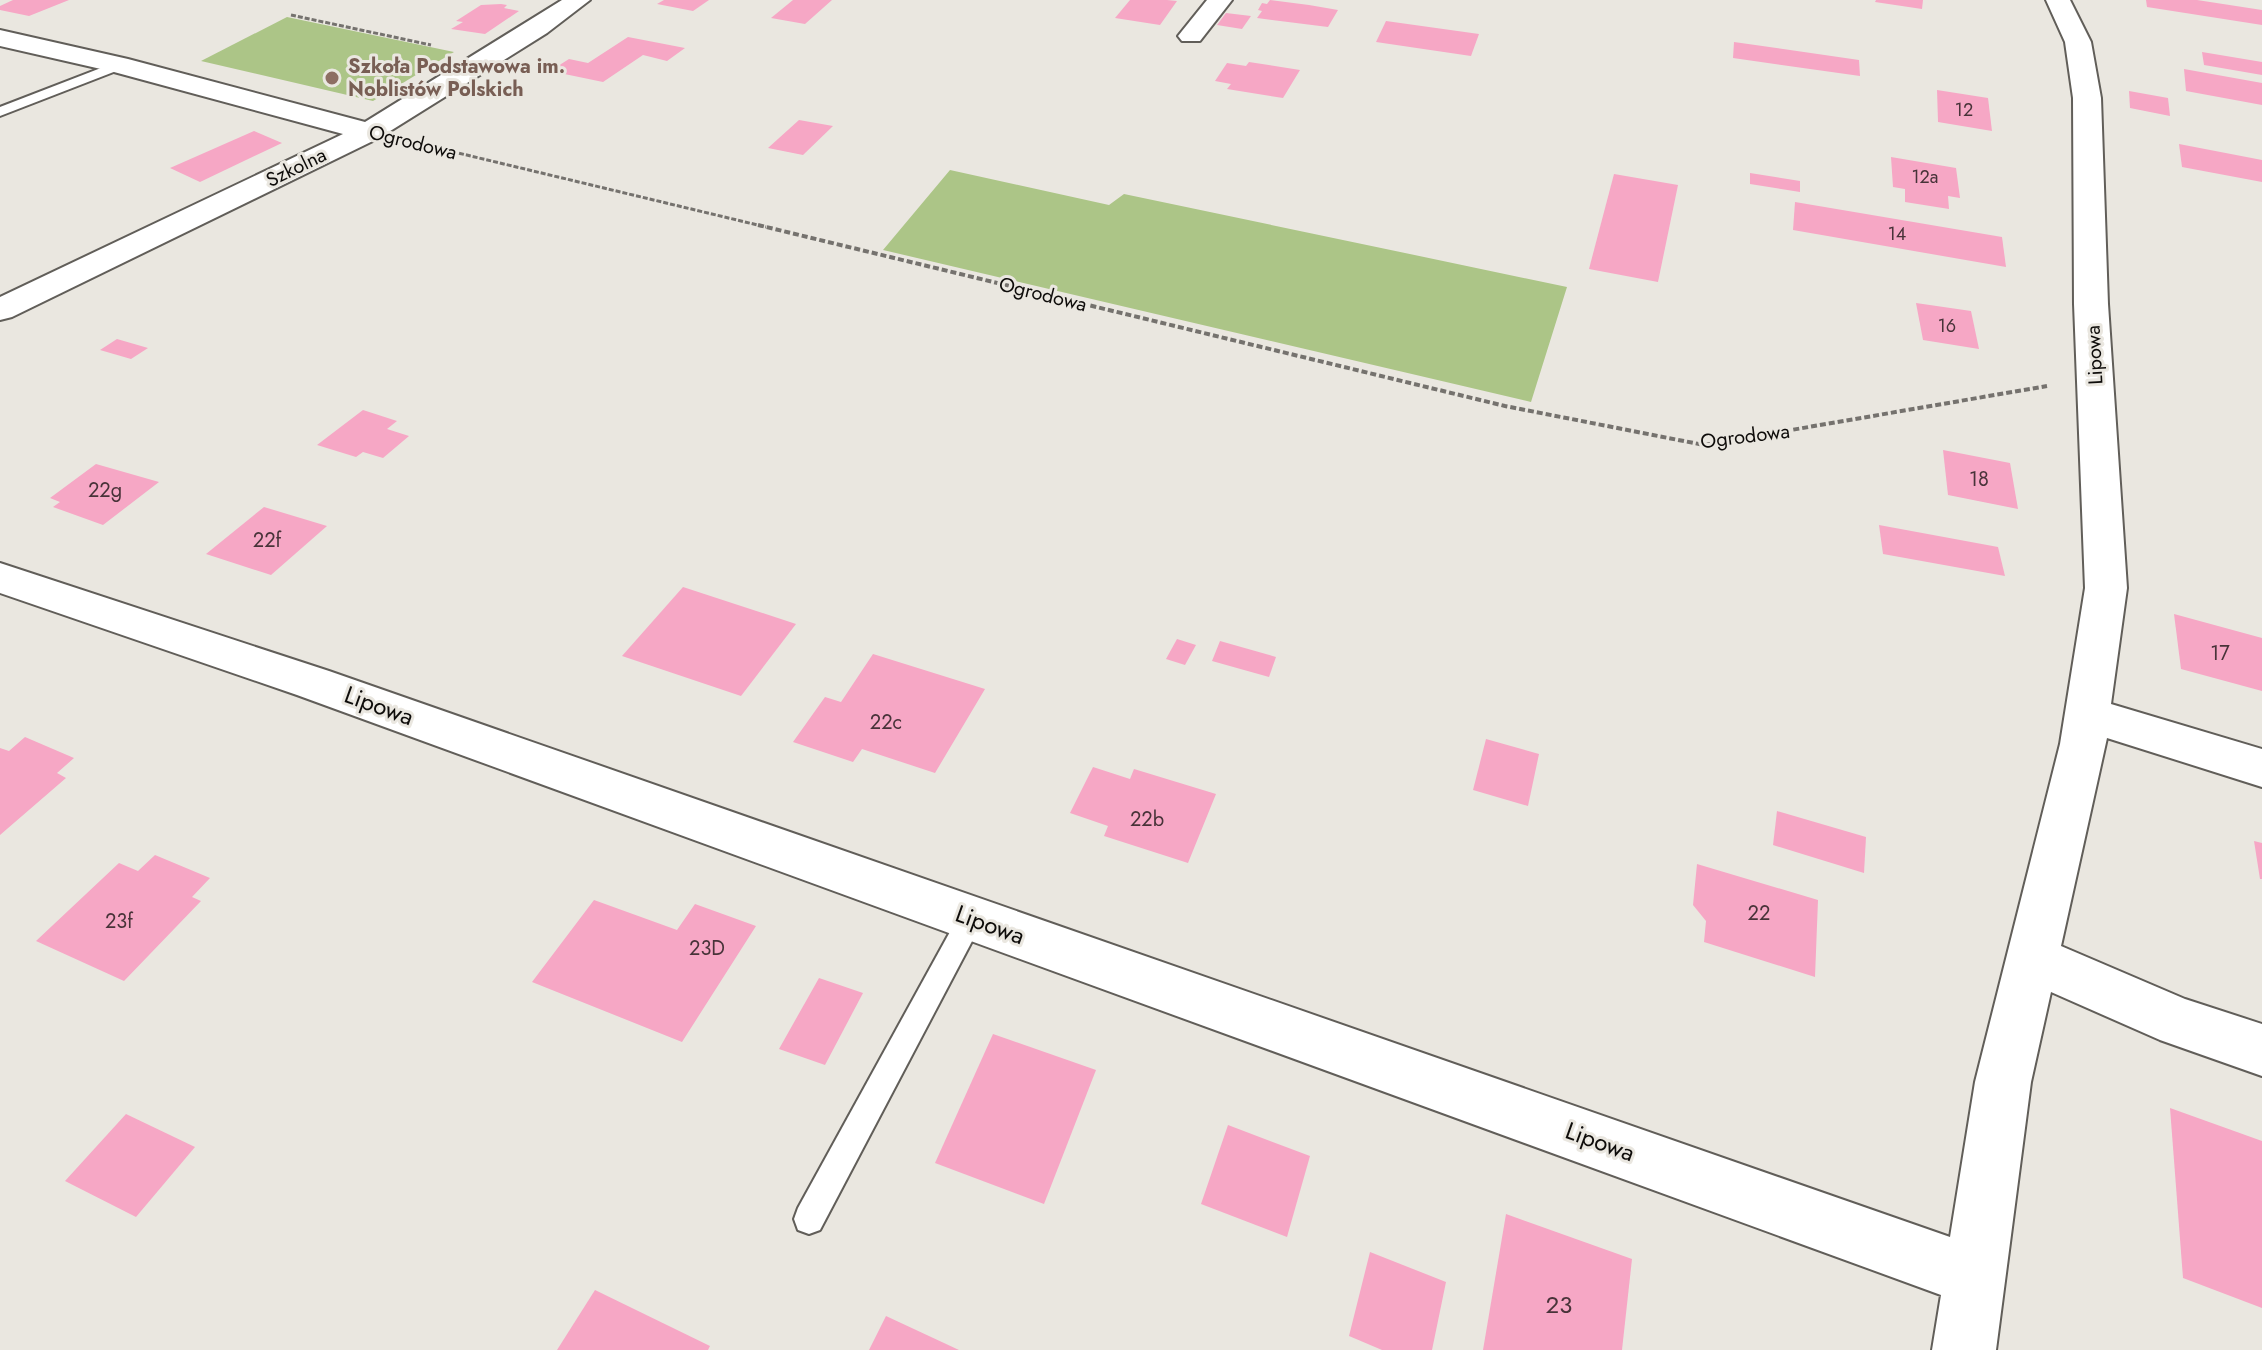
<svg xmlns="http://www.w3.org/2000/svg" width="2262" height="1350" font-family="Jost,sans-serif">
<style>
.green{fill:#acc587}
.building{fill:#f6a7c5}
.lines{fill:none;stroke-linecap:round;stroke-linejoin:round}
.lane-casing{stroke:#615e59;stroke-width:4}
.street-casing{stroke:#615e59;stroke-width:4}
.path-far1{stroke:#75726e;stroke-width:3;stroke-dasharray:5 2;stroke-linecap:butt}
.path{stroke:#75726e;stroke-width:4;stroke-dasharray:6 3;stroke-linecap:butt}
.lane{fill:#fff;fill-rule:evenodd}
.street{fill:#fff;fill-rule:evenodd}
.education-dot{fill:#8d6e63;stroke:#eae7e0;stroke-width:3}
.labels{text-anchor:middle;stroke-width:6;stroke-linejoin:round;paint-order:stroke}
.far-number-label{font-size:18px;fill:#483339}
.far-education-label{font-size:20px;font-weight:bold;fill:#785e54;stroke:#eae7e0;text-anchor:start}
.far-street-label{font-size:20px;fill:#0e0c0a;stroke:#eae7e0}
.number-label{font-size:20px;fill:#483339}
.street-label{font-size:24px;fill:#0e0c0a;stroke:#eae7e0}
.near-number-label{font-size:24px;fill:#483339}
</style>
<rect width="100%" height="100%" fill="#eae7e0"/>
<g class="green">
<polygon points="287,17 454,52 373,101 201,61"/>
<polygon points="950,170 1109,205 1124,194 1567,287 1531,402 883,250"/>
</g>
<g class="building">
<polygon points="13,0 69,0 29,16 0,10 0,6"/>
<polygon points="664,0 709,0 693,11 657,4"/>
<polygon points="793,0 832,0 805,24 771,18"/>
<polygon points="1130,0 1167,0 1177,1 1160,25 1115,18"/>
<polygon points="1270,0 1309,5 1338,10 1328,27 1257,18 1262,11 1258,10 1262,3 1267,4"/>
<polygon points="1876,0 1923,0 1922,9 1875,2"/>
<polygon points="2146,0 2197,0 2262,10 2262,25 2147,7"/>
<polygon points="501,4 507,5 504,8 519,11 485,34 451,29 463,22 456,21 481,5"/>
<polygon points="1226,13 1251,16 1242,29 1217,25"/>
<polygon points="1386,21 1479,34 1471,56 1376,42"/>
<polygon points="628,37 685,48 667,61 643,55 603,82 550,71 569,59 588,63"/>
<polygon points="1734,42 1859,60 1860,76 1733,58"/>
<polygon points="2202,52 2262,62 2262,75 2204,65"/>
<polygon points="1249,62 1300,70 1283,98 1227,89 1231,84 1215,81 1227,63 1246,66"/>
<polygon points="2184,69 2262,83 2262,105 2186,91"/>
<polygon points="1937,90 1988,98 1992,131 1938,122"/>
<polygon points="2129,91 2168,98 2170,116 2130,108"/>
<polygon points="799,120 833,126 803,155 768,148"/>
<polygon points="254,131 282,143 200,182 170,168"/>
<polygon points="2179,144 2262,160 2262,182 2182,167"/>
<polygon points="1891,157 1956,168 1960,198 1948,196 1949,209 1905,202 1905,189 1893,187"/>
<polygon points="1750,173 1800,181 1800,192 1750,184"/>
<polygon points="1614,174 1678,185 1658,282 1589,269"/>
<polygon points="1795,202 2002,237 2006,267 1793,230"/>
<polygon points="1916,303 1971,311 1979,349 1923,340"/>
<polygon points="117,339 148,348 131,359 100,350"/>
<polygon points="363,410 397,421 387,429 409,436 383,458 363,452 356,457 317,445"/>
<polygon points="1943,450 2010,463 2018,509 1948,495"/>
<polygon points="96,464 159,482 103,525 53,507 60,502 50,498"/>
<polygon points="264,507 327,526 271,575 206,554"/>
<polygon points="1879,525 1998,547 2005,576 1883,554"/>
<polygon points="683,587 796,624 741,696 622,656"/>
<polygon points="2174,614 2262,638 2262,691 2181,669"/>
<polygon points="1177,639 1196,645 1185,665 1166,659"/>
<polygon points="1220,641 1276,657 1269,677 1212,661"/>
<polygon points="873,654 985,689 935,773 862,749 853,762 793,742 825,697 841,702"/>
<polygon points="25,737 74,758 57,773 66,778 0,835 0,748 9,751"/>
<polygon points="1486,739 1539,754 1528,806 1473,790"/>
<polygon points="1093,767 1130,779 1134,769 1216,794 1188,863 1104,836 1108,826 1070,813"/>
<polygon points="1777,811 1866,837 1864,873 1773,845"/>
<polygon points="2254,841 2262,843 2262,879 2260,879"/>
<polygon points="155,855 210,878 192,897 201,901 124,981 36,941 119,863 138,871"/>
<polygon points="1697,864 1818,900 1815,977 1704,942 1706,921 1693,905"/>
<polygon points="594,900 677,930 695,904 756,926 682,1042 532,982"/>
<polygon points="819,978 863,993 825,1065 779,1049"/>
<polygon points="993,1034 1096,1070 1044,1204 935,1163"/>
<polygon points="2170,1108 2262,1141 2262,1308 2183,1278"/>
<polygon points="126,1114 195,1147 136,1217 65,1181"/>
<polygon points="1228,1125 1310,1156 1287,1237 1201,1204"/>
<polygon points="1506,1214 1632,1259 1622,1350 1483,1350"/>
<polygon points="1370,1252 1446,1282 1432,1350 1382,1350 1349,1336"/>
<polygon points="595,1290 710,1346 708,1350 557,1350"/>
<polygon points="886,1316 959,1350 869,1350"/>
</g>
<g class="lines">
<defs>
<g id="lane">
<polygon points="119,61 126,65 124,68 0,116 0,107"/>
<polygon points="971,907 980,910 984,918 980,926 820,1230 809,1234 798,1230 794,1219 798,1208 962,910"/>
</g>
<g id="street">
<polygon points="562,0 590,0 547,33 379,138 12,317 0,320 0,297 343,134 114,72 0,46 0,30 128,59 365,122"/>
<polygon points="1207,0 1232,0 1200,41 1182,41 1178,36"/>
<polygon points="2046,0 2070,0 2091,42 2101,98 2108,304 2127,588 2111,704 2262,749 2262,787 2107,738 2061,946 2185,999 2262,1024 2262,1076 2160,1040 2051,992 2031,1082 1996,1350 1932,1350 1941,1295 297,695 0,593 0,563 329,671 1950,1237 1975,1082 2060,744 2085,588 2074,304 2073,98 2065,42"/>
</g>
</defs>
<use href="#lane" class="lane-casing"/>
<use href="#street" class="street-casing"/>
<g class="path-far1">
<polyline points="291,15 431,45"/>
<polyline points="425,145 766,227"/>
</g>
<polyline class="path" points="758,225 1505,406 1704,445 2047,386"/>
<use href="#lane" class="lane"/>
<use href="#street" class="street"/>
</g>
<circle class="education-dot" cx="332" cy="78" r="8"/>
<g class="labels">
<g class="far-number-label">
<text x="1964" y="116">12</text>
<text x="1925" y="183">12a</text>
<text x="1897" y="240">14</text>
<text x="1947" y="332">16</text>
</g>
<g class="far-education-label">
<text x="348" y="73">Szkoła Podstawowa im.<tspan x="348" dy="23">Noblistów Polskich</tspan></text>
</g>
<g class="far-street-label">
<text transform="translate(413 142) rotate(14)" y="7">Ogrodowa</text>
<text transform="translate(296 167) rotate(-26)" y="7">Szkolna</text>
<text transform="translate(1043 294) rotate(14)" y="7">Ogrodowa</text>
<text transform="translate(2094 355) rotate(-93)" y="7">Lipowa</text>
<text transform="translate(1745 436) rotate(-7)" y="7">Ogrodowa</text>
</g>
<g class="number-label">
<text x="1979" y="486">18</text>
<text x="105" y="497">22g</text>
<text x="267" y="547">22f</text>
<text x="2220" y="660">17</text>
<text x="886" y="729">22c</text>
<text x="1147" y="826">22b</text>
<text x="1759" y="920">22</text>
<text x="119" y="928">23f</text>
<text x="707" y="955">23D</text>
</g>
<g class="street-label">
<text transform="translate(379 706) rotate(20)" y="8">Lipowa</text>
<text transform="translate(990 925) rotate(20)" y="8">Lipowa</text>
<text transform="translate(1600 1142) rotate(20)" y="8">Lipowa</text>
</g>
<g class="near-number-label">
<text x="1559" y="1313">23</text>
</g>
</g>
</svg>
